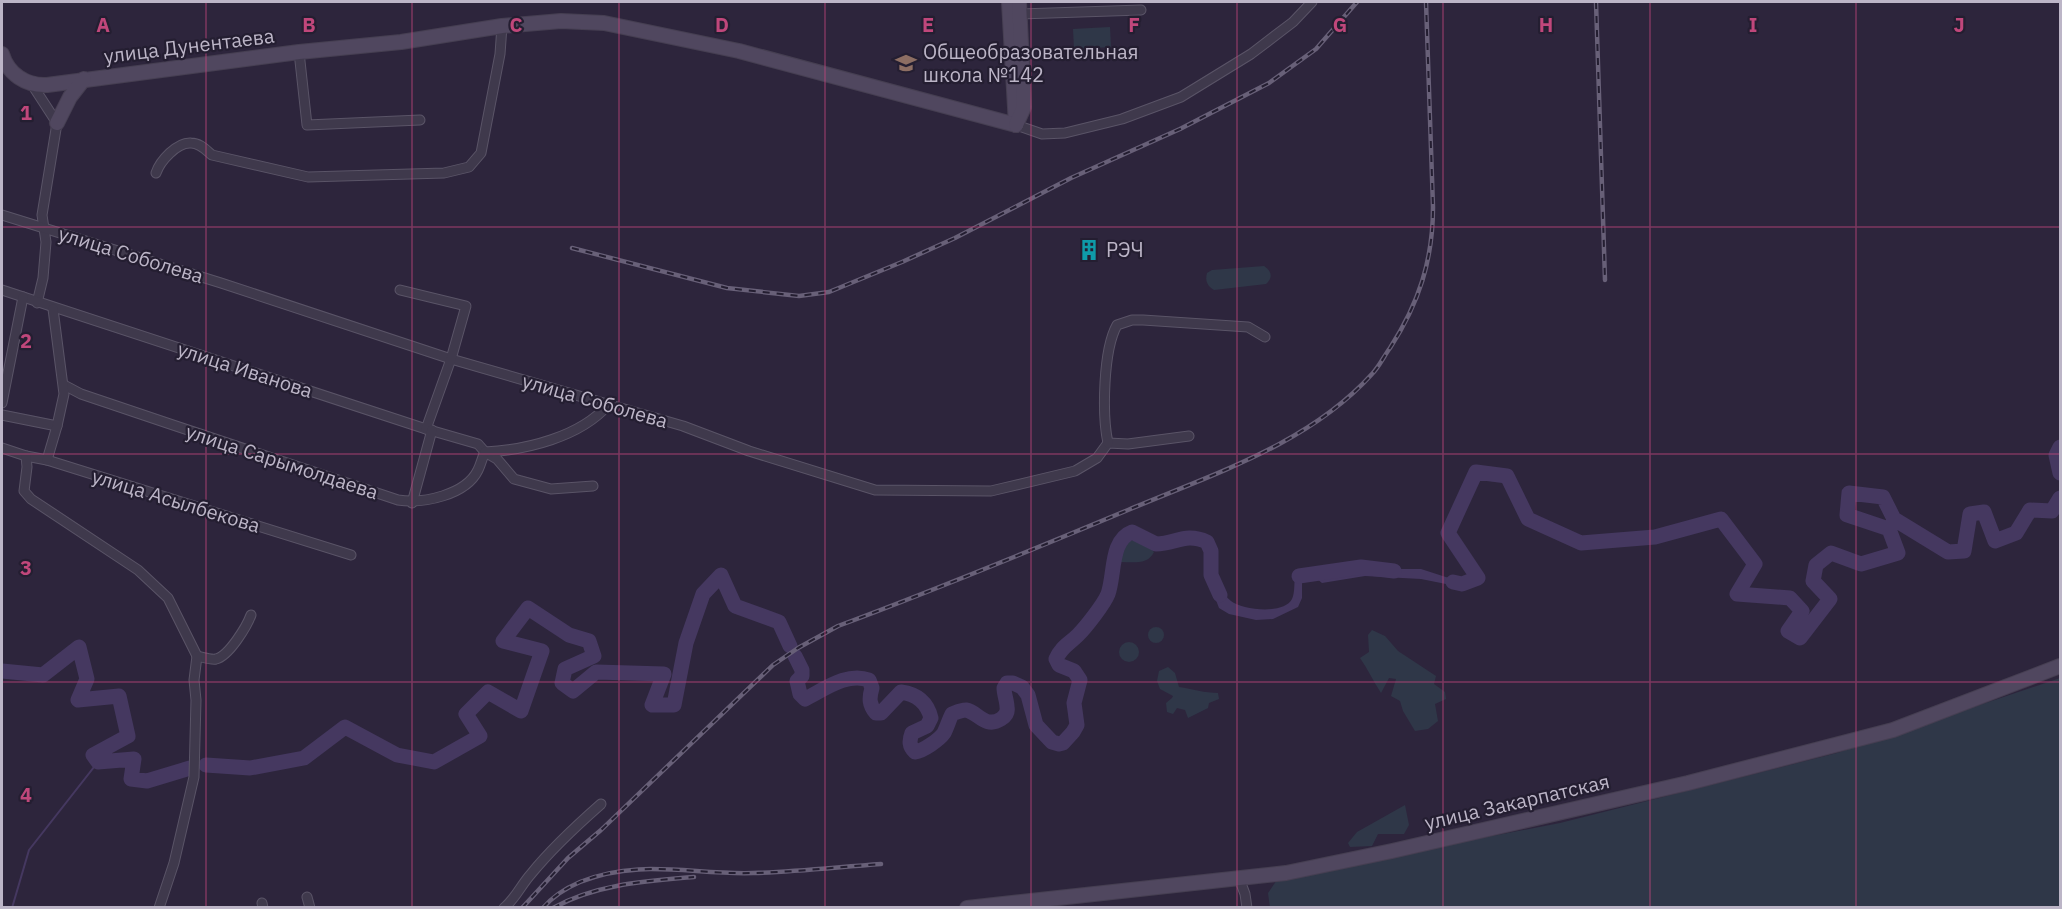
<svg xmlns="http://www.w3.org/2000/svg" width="2062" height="909" font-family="'IBM Plex Sans',sans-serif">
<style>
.green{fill:#2f3748}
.water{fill:#453860}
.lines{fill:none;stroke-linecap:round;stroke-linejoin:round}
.stream{stroke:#453860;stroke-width:2}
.river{stroke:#453860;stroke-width:15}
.street-casing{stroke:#5a5467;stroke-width:11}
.secondary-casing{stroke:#463f52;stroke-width:16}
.street{stroke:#3f394c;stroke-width:9}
.secondary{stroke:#50475f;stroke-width:14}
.rail-casing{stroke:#686078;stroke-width:4.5}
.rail{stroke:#241e31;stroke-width:2;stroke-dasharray:7;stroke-linecap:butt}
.grid{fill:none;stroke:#c0477b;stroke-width:1.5;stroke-opacity:0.55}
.labels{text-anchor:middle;stroke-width:4.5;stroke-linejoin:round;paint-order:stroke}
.street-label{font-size:20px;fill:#bcb5c7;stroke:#241e31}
.poi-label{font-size:20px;fill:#bcb5c7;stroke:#241e31;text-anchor:start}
.grid-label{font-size:20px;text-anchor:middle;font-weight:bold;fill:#c0477b;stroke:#241e31;stroke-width:4.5;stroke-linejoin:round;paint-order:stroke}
</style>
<rect width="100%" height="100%" fill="#2d253c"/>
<g class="green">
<polygon points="1110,27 1111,47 1074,49 1073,29"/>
<path d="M1264 266C1272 271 1273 278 1266 284L1214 290C1207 286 1205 281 1207 273L1212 270Z"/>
<path d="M1138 540 1148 546 1154 552C1148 565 1133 562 1121 562L1118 557 1120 548 1129 541Z"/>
<circle cx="1156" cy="635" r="8"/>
<path d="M1372 630 1385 636 1398 651 1436 676 1434 684 1445 692 1446 699 1435 704 1438 721 1428 729 1415 731 1403 711 1400 701 1391 696 1396 679 1389 678 1381 693C1373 681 1368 669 1360 658L1369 652 1368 635Z"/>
<circle cx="1129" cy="652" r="10"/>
<path d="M1168 667 1175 673 1179 687C1192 689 1205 693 1218 693L1219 699 1209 703 1208 708 1188 718 1185 710 1177 708 1173 714 1167 712 1166 703 1172 698 1173 696 1160 689 1157 681 1159 671Z"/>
<polygon points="2060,678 2060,907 1270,908 1268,893 1279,877 1560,823 1837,753"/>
<polygon points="1405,805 1409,825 1404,834 1378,834 1372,846 1350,847 1348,843 1357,832"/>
</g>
<path class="water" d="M1377 569H1421L1455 580H1464L1467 576 1474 586 1466 588 1421 579 1365 576 1322 583 1316 578 1309 576 1302 581V598L1298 607 1273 619 1256 620 1229 614 1219 608 1208 579 1215 578C1219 585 1224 596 1231 601 1242 610 1284 615 1292 599 1295 593 1294 583 1295 576L1301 571H1311L1322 575H1335L1353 570Z"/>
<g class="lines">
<polyline class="stream" points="12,908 29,850 98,762"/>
<g class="river">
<polyline points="2060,447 2056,455 2060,473"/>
<polyline points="1299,576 1361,567 1394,571"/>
<polyline points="1453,582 1462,584 1478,578 1448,533 1476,472 1507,476 1528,519 1581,543 1655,537 1721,519 1755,564 1737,594 1790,598 1802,611 1788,631 1800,638 1830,599 1813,581 1816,565 1831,553 1861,564 1898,553 1889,529 1847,515 1849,493 1883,497 1894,519 1948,552 1964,551 1970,514 1984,512 1995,541 2016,533 2030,510 2052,511 2060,498"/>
<path d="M795 656 802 670V676L797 681 800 694 805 699C825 689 847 672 869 680L872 688C869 698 869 705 876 713H881L901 692C916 694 927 702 931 718L927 726 912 733C909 741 909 746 915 752 923 751 939 740 944 733 947 727 949 720 952 714 957 712 961 710 966 710 978 712 985 729 1001 719 1006 716 1008 712 1007 707 1007 701 1004 694 1004 688L1007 683H1013L1022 687 1028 695 1036 725 1052 742 1059 744 1063 743 1073 732 1077 725 1074 703 1080 680 1074 671 1059 665 1056 659C1061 647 1069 644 1078 635 1086 627 1104 604 1108 594 1115 575 1110 540 1132 532L1156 544C1176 544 1185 532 1207 542L1211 551V575L1220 595"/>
<polyline points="2,671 43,675 79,647 87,679 78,700 119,696 128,736 93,755 98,762 134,759 131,779 147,781 190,768"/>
<polyline points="206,765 250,768 304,758 345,727 397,755 434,762 480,736 466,714 488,692 521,711 542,651 503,641 528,608 569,635 589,641 594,656 565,669 562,683 573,691 596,672 664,674 652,705 674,705 686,643 703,594 721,575 735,606 779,622 790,646"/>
</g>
<defs>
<g id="street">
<polyline points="1020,14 1141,10"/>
<polyline points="299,52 307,125 420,120"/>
<polyline points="33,86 57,123 42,215 46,242 43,278 37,303"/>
<polyline points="1016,125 1042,134 1065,133 1122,119 1181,97 1251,54 1293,22 1312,2"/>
<path d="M156 173C160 161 177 142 191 143 200 143 206 150 212 155L308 177 444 173 469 167 481 153 500 54 502 26"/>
<polyline points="2,215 221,283 451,359 683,426 749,451 875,490 991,491 1075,471 1097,458 1108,443 1128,444 1189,436"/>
<polyline points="2,290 426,429 478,444 485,452 497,459 514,479 551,489 593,486"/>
<polyline points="400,290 466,306 451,359 426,429"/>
<path d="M64 385 81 394 170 424 398 500C423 504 466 495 478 470 481 464 482 458 485 452"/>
<polyline points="2,403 23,297"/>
<polyline points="2,415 57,426"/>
<path d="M1108 443C1102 415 1103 350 1117 325L1132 320H1143L1248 327 1265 337"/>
<polyline points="2,448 26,456 47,460 351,555"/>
<path d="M485 452C526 450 580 437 608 405"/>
<path d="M26 456 27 467 24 491 31 499 138 570 168 598 197 656C202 657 211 660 216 659 229 656 247 626 251 615"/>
<polyline points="47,460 57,426 64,394 53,309"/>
<polyline points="412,503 432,430"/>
<polyline points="1239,878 1245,894 1247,908"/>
<polyline points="307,897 310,908"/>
<polyline points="262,903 263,908"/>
<polyline points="159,908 174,863 194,777 196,700 194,680 197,656"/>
<path d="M504 908C516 898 521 885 531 874 552 848 576 826 601 804"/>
</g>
<g id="secondary">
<polyline points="1009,2 1016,125"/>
<path d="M2 54C8 74 26 86 47 85L299 52 401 42 502 26 561 21 604 23 739 51 1016 125"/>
<polyline points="57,123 70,97 84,79"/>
<polyline points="1016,125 1024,107 1019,2"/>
<polyline points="967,908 1286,873 1392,851 1688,783 1893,730 2060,666"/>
</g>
</defs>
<use href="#street" class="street-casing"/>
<use href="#secondary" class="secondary-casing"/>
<use href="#street" class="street"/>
<use href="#secondary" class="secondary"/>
<defs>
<g id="rail">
<polyline points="1596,2 1605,280"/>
<polyline points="572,248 727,288 799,296 829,292 902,262 955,238 1071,178 1180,129 1269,83 1316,49 1357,2"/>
<path d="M522 908 568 858 601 830 773 665 798 648 838 626C935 590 1032 550 1128 510 1213 474 1309 444 1372 374 1379 367 1384 356 1390 348 1419 303 1433 260 1433 207L1426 2"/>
<path d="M543 908C553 896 566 888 580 882 639 858 692 875 753 873 795 872 838 867 881 864"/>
<path d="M553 908C596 884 646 881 694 877"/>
</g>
</defs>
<use href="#rail" class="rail-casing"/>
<use href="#rail" class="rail"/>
</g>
<path class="grid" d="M206 2V908M412 2V908M619 2V908M825 2V908M1031 2V908M1237 2V908M1443 2V908M1650 2V908M1856 2V908M2 227H2060M2 454H2060M2 682H2060"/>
<defs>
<symbol id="school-bare" viewBox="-9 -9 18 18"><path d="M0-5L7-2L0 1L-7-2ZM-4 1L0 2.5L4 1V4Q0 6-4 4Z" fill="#8d6e63" stroke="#241e31" stroke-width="2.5" paint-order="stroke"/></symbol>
<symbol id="building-bare" viewBox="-9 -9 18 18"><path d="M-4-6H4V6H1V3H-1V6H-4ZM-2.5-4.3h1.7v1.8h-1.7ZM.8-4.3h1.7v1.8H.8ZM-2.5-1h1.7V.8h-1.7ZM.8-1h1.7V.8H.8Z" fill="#0f9aa8" stroke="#241e31" stroke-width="2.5" paint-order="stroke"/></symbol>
</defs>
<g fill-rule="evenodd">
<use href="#school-bare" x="891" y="48" width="30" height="30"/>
<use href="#building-bare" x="1074" y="235" width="30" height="30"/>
</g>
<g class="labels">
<g class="street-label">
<text transform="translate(189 46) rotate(-7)" y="7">улица Дунентаева</text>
<text transform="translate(131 255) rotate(17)" y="7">улица Соболева</text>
<text transform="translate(245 370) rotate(18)" y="7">улица Иванова</text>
<text transform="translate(595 401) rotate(16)" y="7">улица Соболева</text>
<text transform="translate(282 462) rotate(18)" y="7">улица Сарымолдаева</text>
<text transform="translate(176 501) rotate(17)" y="7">улица Асылбекова</text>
<text transform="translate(1517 802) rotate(-13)" y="7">улица Закарпатская</text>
</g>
<g class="poi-label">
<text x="923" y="59">Общеобразовательная<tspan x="923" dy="23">школа №142</tspan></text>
<text x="1106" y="257">РЭЧ</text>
</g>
</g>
<g class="grid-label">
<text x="103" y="32">A</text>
<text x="309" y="32">B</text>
<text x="516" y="32">C</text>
<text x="722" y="32">D</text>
<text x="928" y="32">E</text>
<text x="1134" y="32">F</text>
<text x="1340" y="32">G</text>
<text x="1546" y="32">H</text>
<text x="1753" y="32">I</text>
<text x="1959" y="32">J</text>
<text x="26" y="120">1</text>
<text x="26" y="348">2</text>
<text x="26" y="575">3</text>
<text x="26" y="802">4</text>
</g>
<rect width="2062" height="909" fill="none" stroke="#bcb5c7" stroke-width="6"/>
</svg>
